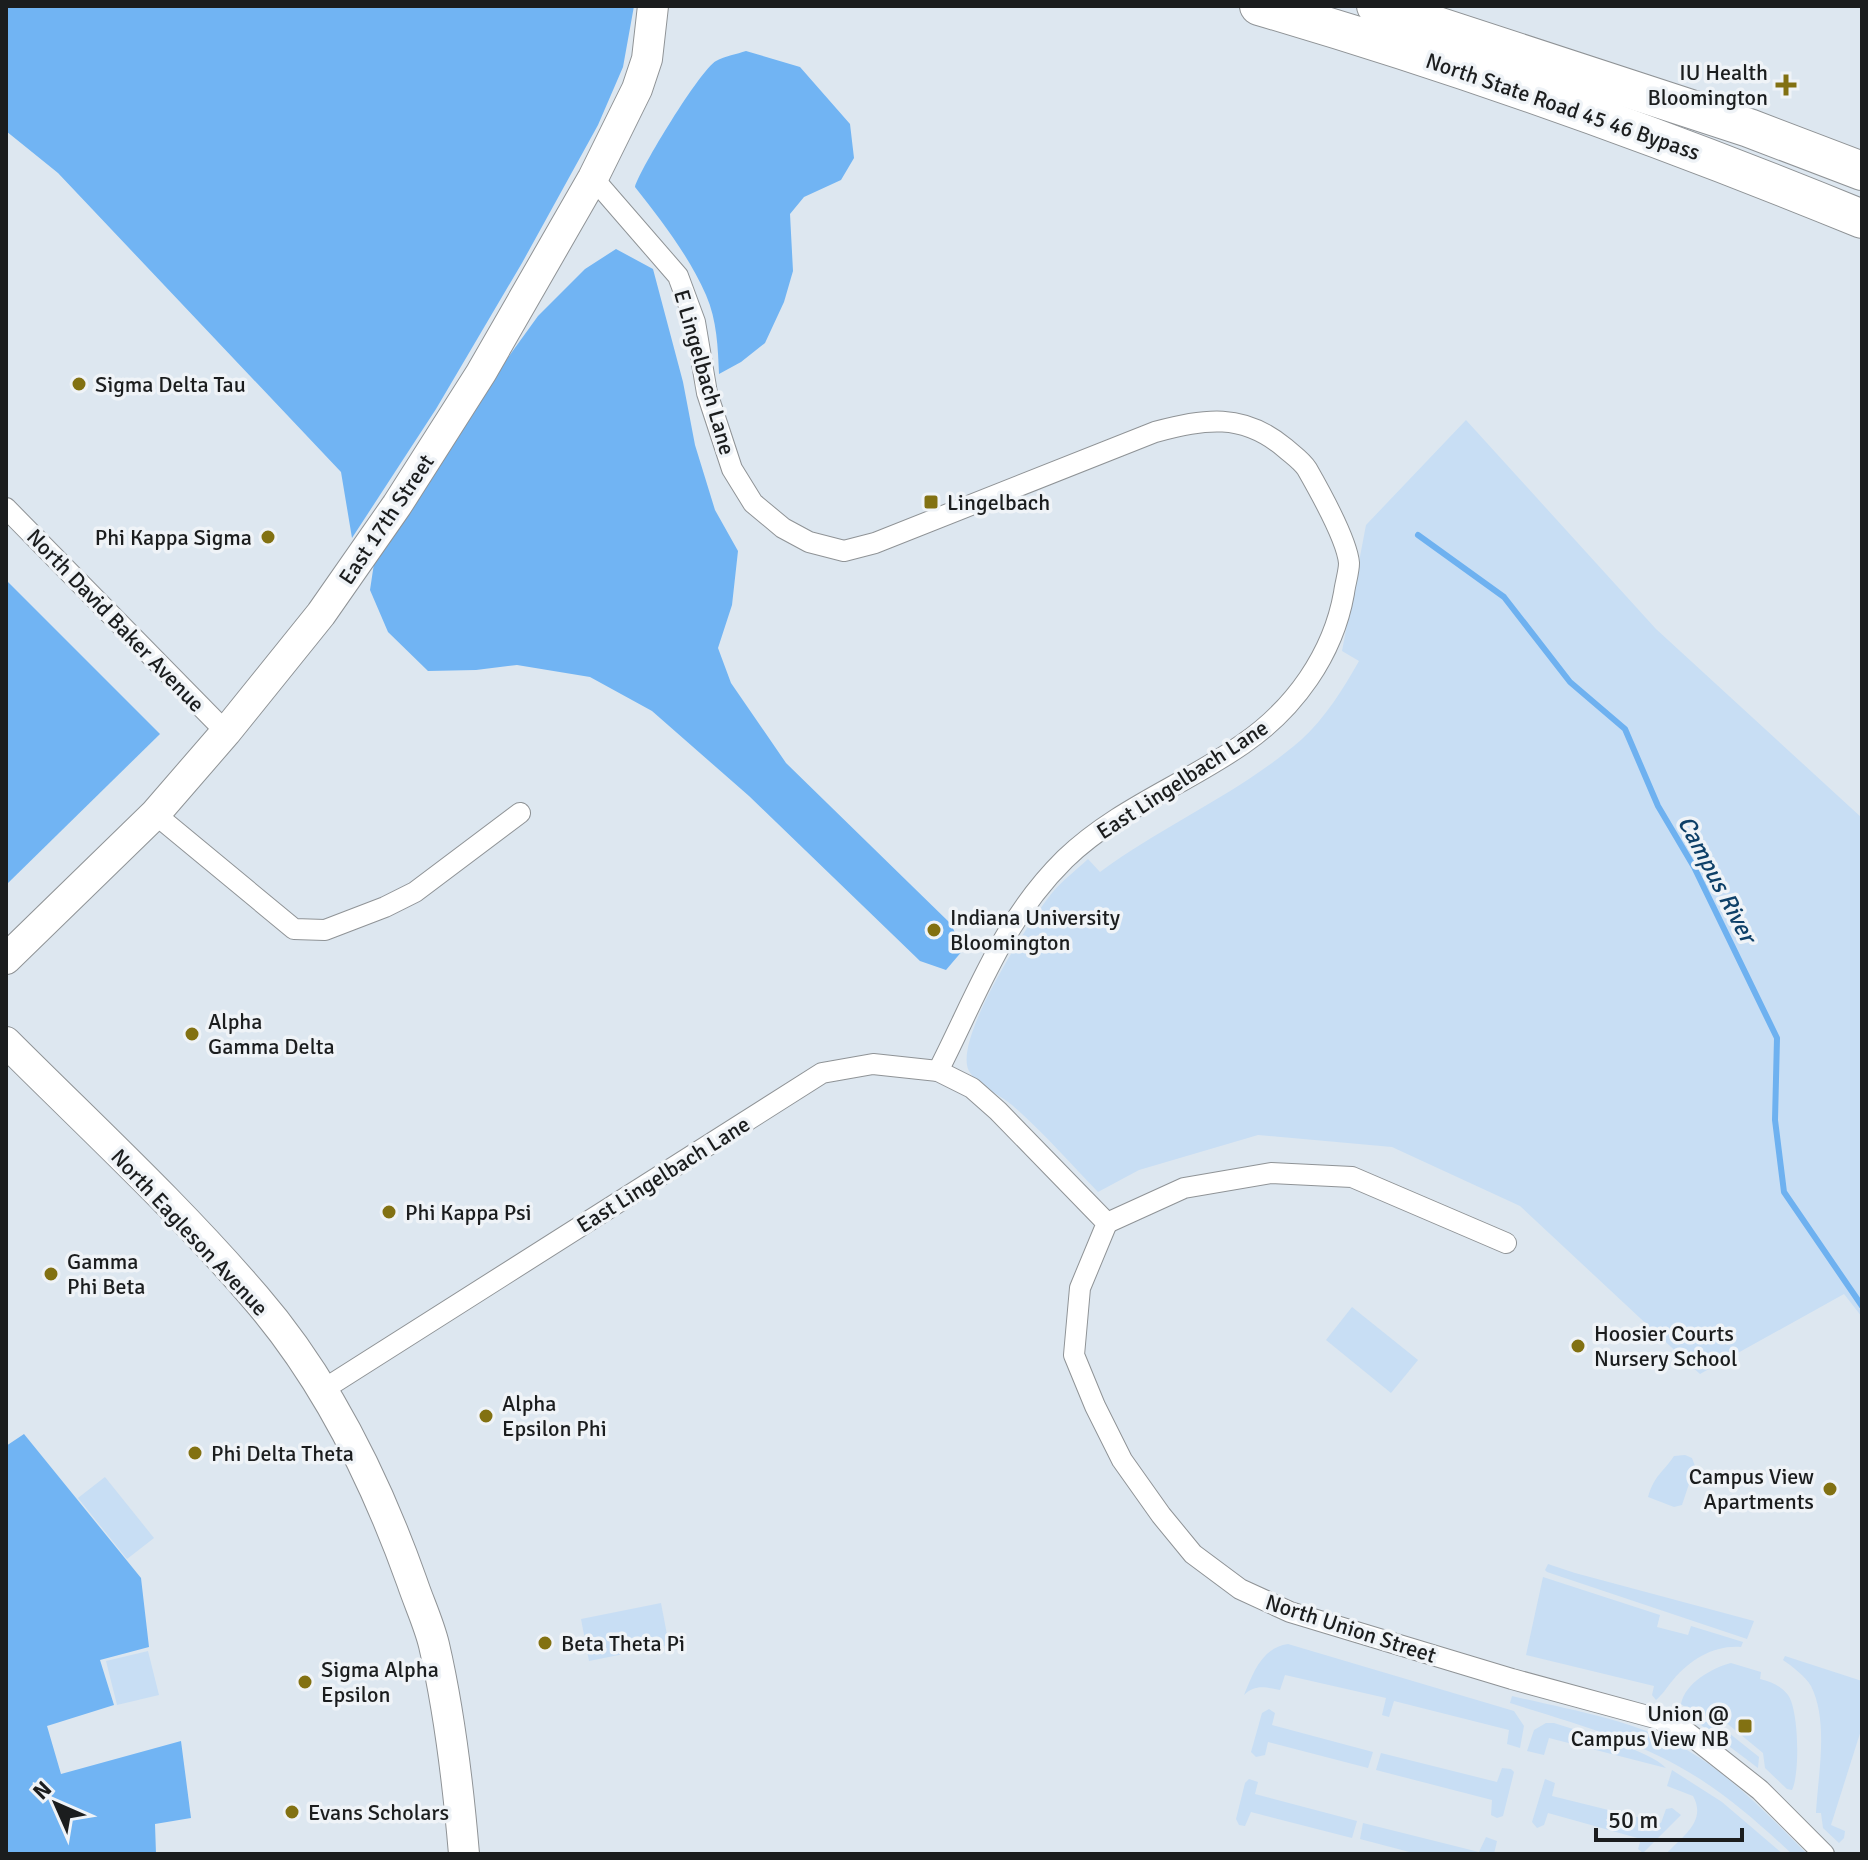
<svg xmlns="http://www.w3.org/2000/svg" width="1868" height="1860" font-family="Signika,sans-serif">
<style>
.built{fill:#dde7f0}
.green{fill:#c8def4}
.forest{fill:#71b4f3}
.lines{fill:none;stroke-linecap:round;stroke-linejoin:round}
.stream{stroke:#6eb1f0;stroke-width:6}
.street-casing{stroke:#8f9396;stroke-width:22}
.secondary-casing{stroke:#8f9396;stroke-width:32}
.highway-casing{stroke:#8f9396;stroke-width:40}
.street{stroke:#fff;stroke-width:20}
.secondary{stroke:#fff;stroke-width:30}
.highway{stroke:#fff;stroke-width:38}
.poi-dot{fill:#827112;stroke:#eff3f7;stroke-width:3}
.labels{text-anchor:middle;stroke-width:7;stroke-linejoin:round;paint-order:stroke}
.poi-label{font-size:22px;fill:#1b1d1e;stroke:#eff3f7;text-anchor:start}
.street-label{font-size:22px;fill:#1b1d1e;stroke:#eff3f7}
.water-label{font-size:24px;font-style:italic;fill:#0e4068;stroke:#eff3f7}
</style>
<rect width="100%" height="100%" fill="#eff3f7"/>
<rect class="built" x="6" y="6" width="1856" height="1848"/>
<g class="green">
<path d="M1466 420 1656 629 1862 818V1317L1844 1294 1700 1374 1520 1206 1392 1147 1258 1135 1139 1170 1098 1192C1070 1163 1043 1132 1012 1105 999 1094 978 1086 969 1071 952 1040 1030 920 1052 893 1062 881 1076 870 1088 859L1100 872C1165 824 1240 793 1301 740 1326 717 1343 689 1359 661L1342 651 1366 525Z"/>
<polygon points="1352,1307 1418,1360 1391,1393 1326,1340"/>
<path d="M1685 1455 1692 1458 1695 1466 1682 1505 1674 1507 1648 1497C1655 1474 1662 1474 1674 1456Z"/>
<polygon points="105,1477 154,1538 127,1559 78,1498"/>
<polygon points="1548,1564 1575,1573 1754,1621 1747,1639 1547,1572 1545,1570"/>
<path d="M1543 1577 1660 1615 1657 1627 1688 1635 1691 1626 1743 1642 1741 1647C1714 1645 1691 1659 1673 1680 1667 1687 1663 1694 1656 1700L1652 1695 1654 1686 1526 1655Z"/>
<polygon points="661,1603 669,1645 589,1661 581,1619"/>
<path d="M1288 1644 1514 1711 1524 1726 1520 1748 1507 1744 1509 1730 1394 1701 1389 1717 1382 1715 1386 1698 1285 1675 1280 1690C1265 1687 1255 1684 1244 1695 1253 1674 1261 1648 1288 1644Z"/>
<polygon points="148,1651 159,1695 117,1705 106,1661"/>
<path d="M1785 1656 1862 1681V1727L1831 1825 1845 1831 1844 1838 1839 1843 1823 1828 1821 1813H1816C1818 1774 1829 1722 1811 1686 1805 1676 1793 1667 1783 1660Z"/>
<path d="M1731 1663 1761 1672 1760 1679C1771 1682 1780 1685 1788 1695 1799 1710 1800 1774 1792 1790L1787 1789 1765 1768 1763 1753 1718 1716H1698L1681 1704C1685 1683 1712 1668 1731 1663Z"/>
<path d="M1512 1696C1570 1710 1635 1720 1687 1750 1732 1776 1771 1818 1807 1854H1792C1763 1827 1734 1801 1700 1779 1642 1741 1576 1724 1510 1703Z"/>
<polygon points="1269,1709 1275,1713 1272,1725 1373,1752 1368,1768 1268,1742 1265,1755 1256,1757 1251,1752 1262,1713"/>
<polygon points="1697,1722 1715,1722 1759,1757 1758,1768"/>
<path d="M1546 1723H1554C1581 1732 1650 1750 1666 1768L1549 1738 1544 1755 1527 1751 1534 1730Z"/>
<polygon points="1381,1753 1497,1782 1502,1768 1511,1769 1514,1772 1503,1816 1497,1818 1491,1815 1492,1800 1376,1770"/>
<path d="M1672 1770 1722 1802 1783 1854H1666C1683 1836 1707 1821 1693 1796L1667 1786Z"/>
<polygon points="1249,1779 1258,1782 1255,1794 1357,1821 1352,1838 1251,1812 1245,1826 1239,1825 1236,1819 1245,1783"/>
<polygon points="1545,1779 1555,1783 1552,1796 1661,1823 1666,1809 1672,1808 1681,1815 1643,1853 1638,1849 1641,1839 1548,1813 1544,1825 1537,1828 1532,1822"/>
<polygon points="1363,1823 1479,1852 1486,1837 1497,1841 1494,1854 1417,1854 1360,1839"/>
</g>
<g class="forest">
<polygon points="6,6 634,6 623,67 598,125 522,263 436,409 352,538 341,472 58,173 6,131"/>
<path d="M746 51 800 67 850 124 854 158 841 180 804 197 790 214 793 271 784 302 765 343 741 362 719 374C718 348 717 320 706 295 689 256 661 220 635 187 640 169 700 70 716 61 725 56 737 54 746 51Z"/>
<polygon points="616,249 653,269 683,382 695,445 715,510 738,551 732,605 718,648 731,683 786,763 951,924 963,950 946,970 920,961 749,796 652,711 590,677 517,665 476,670 428,671 388,632 370,590 376,550 478,399 538,316 585,269"/>
<polygon points="6,580 160,734 6,885"/>
<polygon points="24,1434 141,1578 149,1647 100,1660 114,1705 47,1726 61,1774 181,1741 191,1818 155,1824 156,1854 6,1854 6,1446"/>
</g>
<g class="lines">
<polyline class="stream" points="1418,535 1504,597 1570,682 1625,729 1658,806 1694,867 1777,1038 1775,1120 1784,1192 1862,1306"/>
<defs>
<g id="street">
<path d="M593 178 678 276 695 322 707 393 732 469 753 503 783 528 809 542 844 551 875 543 1155 432C1205 419 1242 412 1285 448 1293 455 1302 461 1307 469 1319 490 1347 540 1349 563 1349 572 1345 584 1344 593 1333 655 1294 709 1243 744 1184 785 1117 809 1065 859 1002 921 977 995 938 1071"/>
<polyline points="6,508 226,732"/>
<polyline points="155,814 294,929 325,930 385,907 415,892 520,813"/>
<polyline points="1107,1223 1184,1188 1271,1173 1352,1177 1506,1243"/>
<polyline points="321,1391 822,1073 873,1064 938,1071 972,1088 998,1111 1107,1223 1080,1288 1074,1355 1095,1406 1122,1460 1161,1515 1193,1554 1240,1589 1290,1612 1512,1679 1655,1718 1684,1730 1760,1790 1824,1854"/>
</g>
<g id="secondary">
<polyline points="6,959 155,814 226,732 321,614 397,505 481,373 593,178 637,89 647,59 653,6"/>
<path d="M6 1042C90 1126 178 1207 255 1297 326 1379 376 1481 412 1582 419 1603 429 1624 434 1645 450 1714 458 1783 464 1854"/>
</g>
<g id="highway">
<path d="M1259 6C1464 66 1664 138 1862 219"/>
<polyline points="1376,6 1749,128 1862,171"/>
</g>
</defs>
<use href="#street" class="street-casing"/>
<use href="#secondary" class="secondary-casing"/>
<use href="#highway" class="highway-casing"/>
<use href="#street" class="street"/>
<use href="#secondary" class="secondary"/>
<use href="#highway" class="highway"/>
</g>
<g class="poi-dot">
<path d="M1782 73h8v8h8v8h-8v8h-8v-8h-8v-8h8z"/>
<circle cx="79" cy="384" r="8"/>
<rect x="923" y="494" width="16" height="16" rx="4"/>
<circle cx="268" cy="537" r="8"/>
<circle cx="934" cy="930" r="8"/>
<circle cx="192" cy="1034" r="8"/>
<circle cx="389" cy="1212" r="8"/>
<circle cx="51" cy="1274" r="8"/>
<circle cx="1578" cy="1346" r="8"/>
<circle cx="486" cy="1416" r="8"/>
<circle cx="195" cy="1453" r="8"/>
<circle cx="1830" cy="1489" r="8"/>
<circle cx="545" cy="1643" r="8"/>
<circle cx="305" cy="1682" r="8"/>
<rect x="1737" y="1718" width="16" height="16" rx="4"/>
<circle cx="292" cy="1812" r="8"/>
</g>
<g class="labels">
<g class="poi-label">
<text x="1768" y="80" text-anchor="end">IU Health<tspan x="1768" dy="25">Bloomington</tspan></text>
<text x="95" y="392">Sigma Delta Tau</text>
<text x="947" y="510">Lingelbach</text>
<text x="252" y="545" text-anchor="end">Phi Kappa Sigma</text>
<text x="950" y="925">Indiana University<tspan x="950" dy="25">Bloomington</tspan></text>
<text x="208" y="1029">Alpha<tspan x="208" dy="25">Gamma Delta</tspan></text>
<text x="405" y="1220">Phi Kappa Psi</text>
<text x="67" y="1269">Gamma<tspan x="67" dy="25">Phi Beta</tspan></text>
<text x="1594" y="1341">Hoosier Courts<tspan x="1594" dy="25">Nursery School</tspan></text>
<text x="502" y="1411">Alpha<tspan x="502" dy="25">Epsilon Phi</tspan></text>
<text x="211" y="1461">Phi Delta Theta</text>
<text x="1814" y="1484" text-anchor="end">Campus View<tspan x="1814" dy="25">Apartments</tspan></text>
<text x="561" y="1651">Beta Theta Pi</text>
<text x="321" y="1677">Sigma Alpha<tspan x="321" dy="25">Epsilon</tspan></text>
<text x="1729" y="1721" text-anchor="end">Union @<tspan x="1729" dy="25">Campus View NB</tspan></text>
<text x="308" y="1820">Evans Scholars</text>
</g>
<g class="street-label">
<text transform="translate(1563 106) rotate(19)" y="8">North State Road 45 46 Bypass</text>
<text transform="translate(705 372) rotate(74)" y="8">E Lingelbach Lane</text>
<text transform="translate(386 519) rotate(-56)" y="8">East 17th Street</text>
<text transform="translate(116 620) rotate(46)" y="8">North David Baker Avenue</text>
<text transform="translate(1182 779) rotate(-33)" y="8">East Lingelbach Lane</text>
<text transform="translate(663 1174) rotate(-32)" y="8">East Lingelbach Lane</text>
<text transform="translate(190 1232) rotate(47)" y="8">North Eagleson Avenue</text>
<text transform="translate(1351 1628) rotate(18)" y="8">North Union Street</text>
</g>
<g class="water-label">
<text transform="translate(1717 879) rotate(62)" y="8">Campus River</text>
</g>
</g>
<rect width="1868" height="1860" fill="none" stroke="#1b1d1e" stroke-width="16"/>
<g transform="translate(56 1804) rotate(315)" stroke="#eff3f7" stroke-width="6" paint-order="stroke">
<path d="M0-6L14 30L0 20L-14 30Z" fill="#1b1d1e"/>
<text y="-12" font-size="22" font-weight="bold" text-anchor="middle" fill="#1b1d1e">N</text>
</g>
<path d="M1596 1828v12h146v-12" fill="none" stroke="#1b1d1e" stroke-width="4"/>
<text x="1608" y="1828" font-size="24" fill="#1b1d1e" stroke="#eff3f7" stroke-width="6" paint-order="stroke">50 m</text>
</svg>
